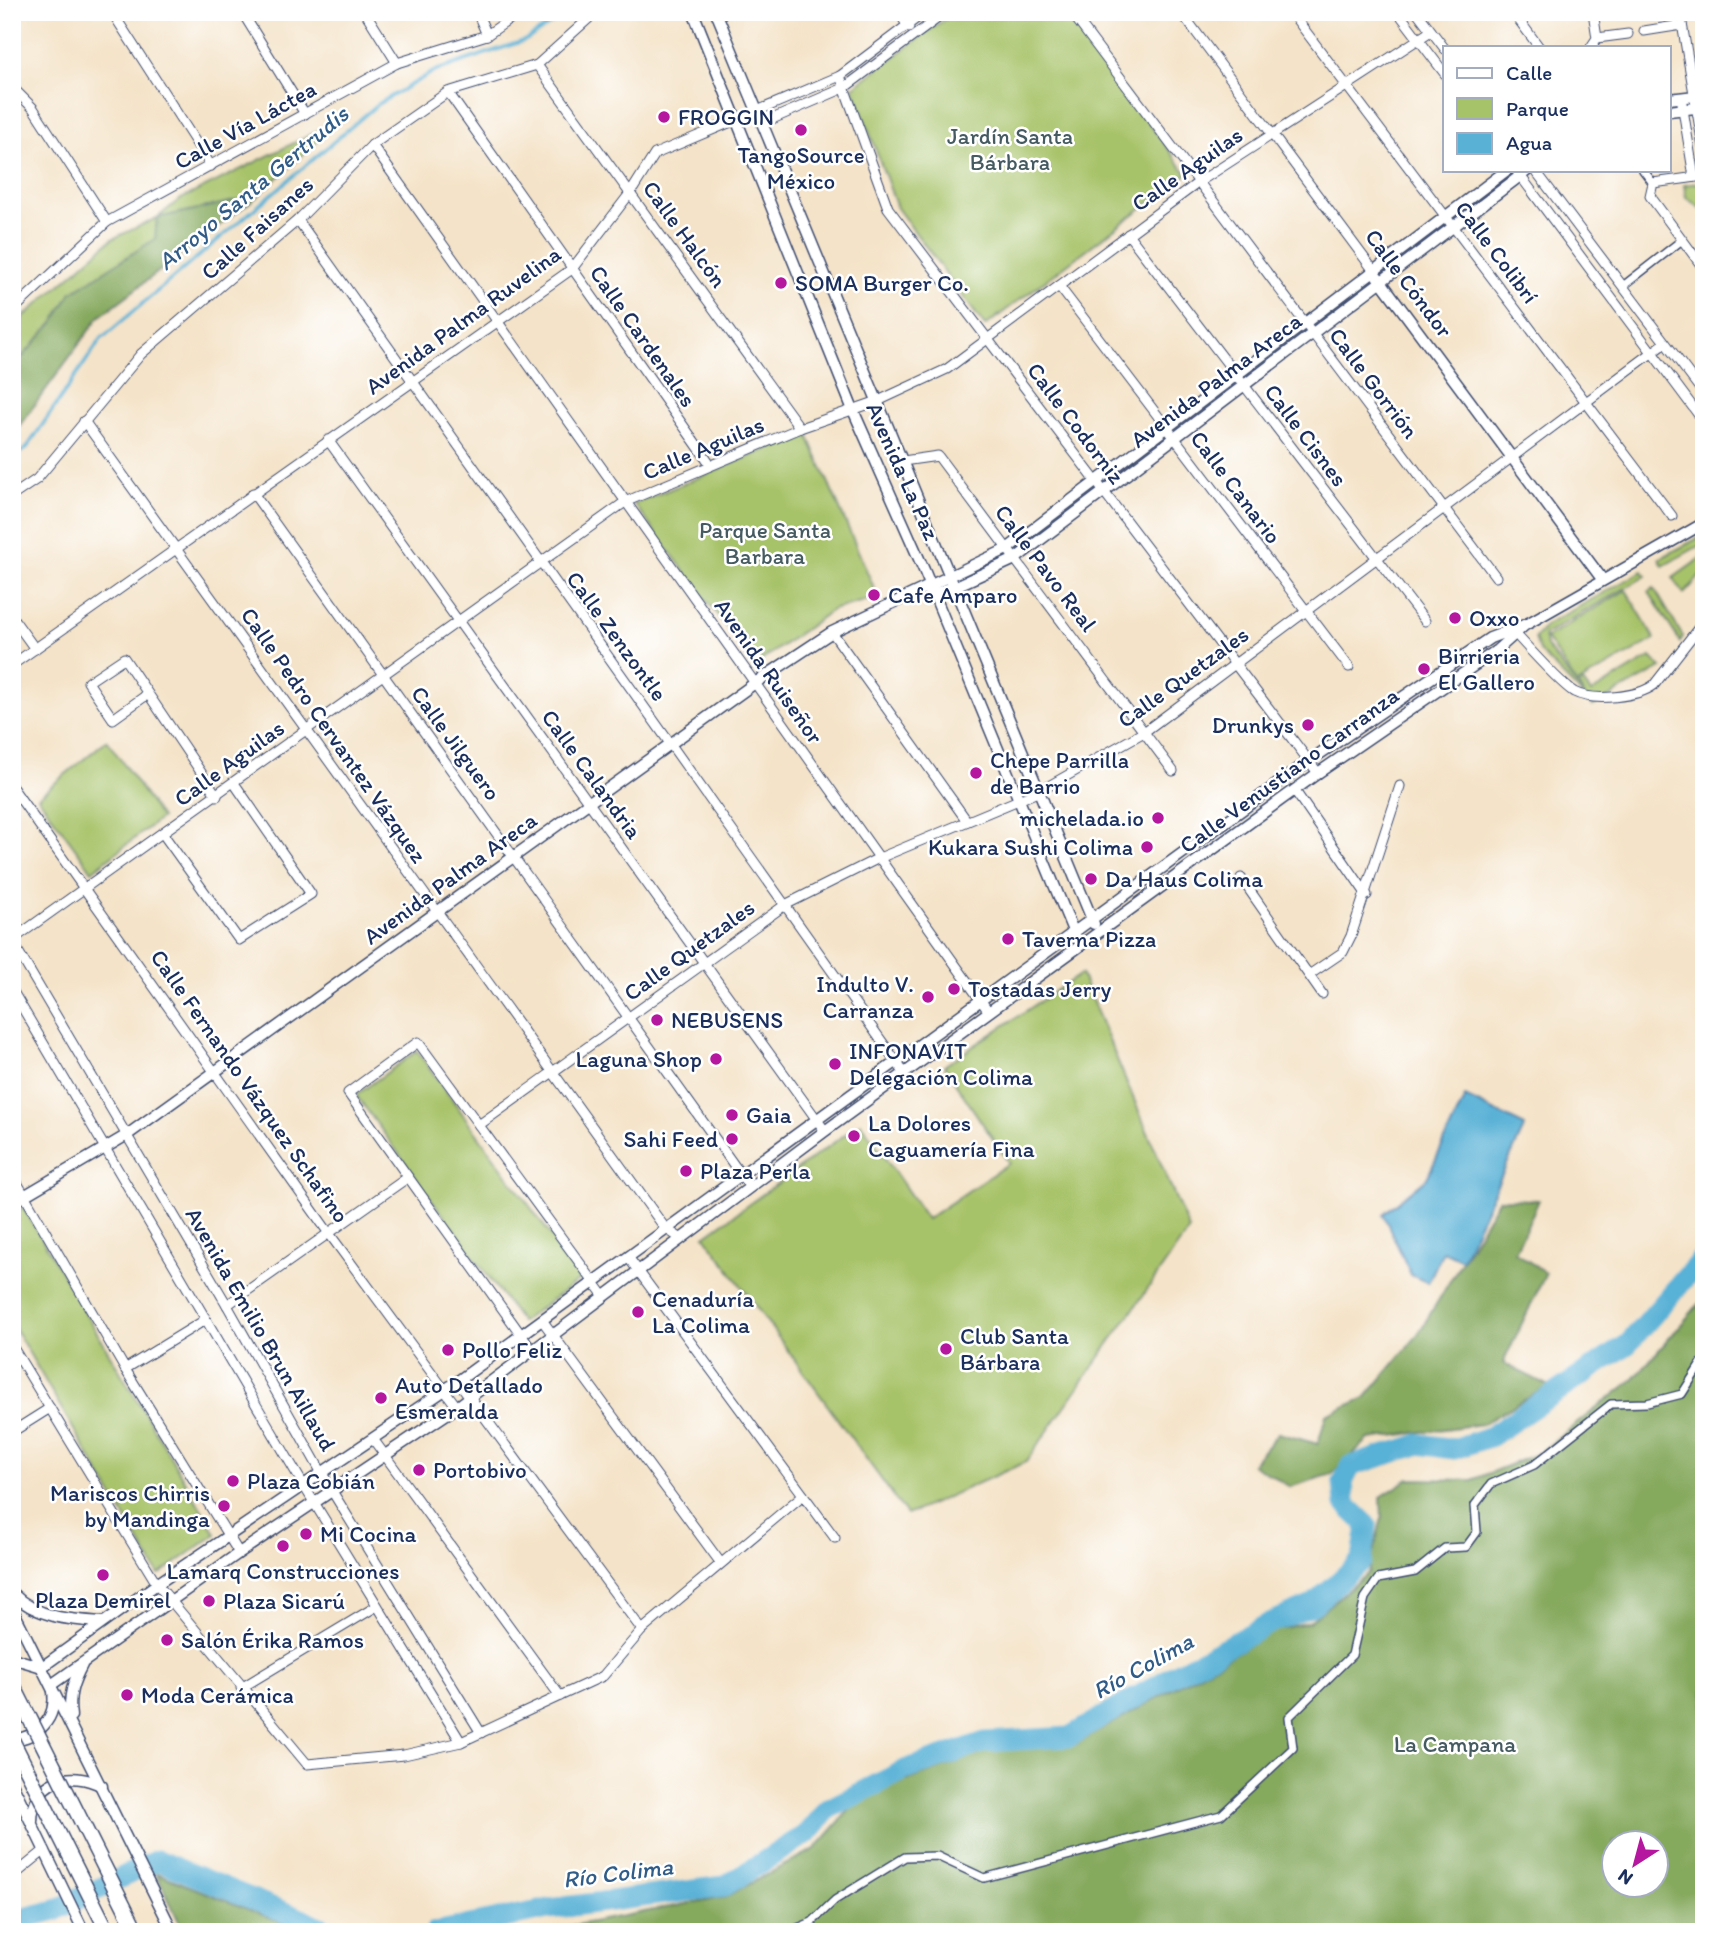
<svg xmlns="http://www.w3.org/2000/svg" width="1716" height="1944" font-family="Itim,sans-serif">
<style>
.green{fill:#a7c369;stroke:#617964;stroke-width:2}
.forest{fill:#85a95d;stroke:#506c5e;stroke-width:2;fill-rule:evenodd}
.water{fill:#59b1d6;stroke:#3a709a;stroke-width:2}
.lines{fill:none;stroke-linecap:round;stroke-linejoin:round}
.stream{stroke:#59b1d6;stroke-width:3.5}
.river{stroke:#59b1d6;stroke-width:21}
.pedestrian-casing{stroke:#3c4a6e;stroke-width:10}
.minor-casing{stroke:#3c4a6e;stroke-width:11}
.tertiary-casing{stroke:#3c4a6e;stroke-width:13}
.pedestrian{stroke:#fff;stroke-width:7}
.minor{stroke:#fff;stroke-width:9}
.tertiary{stroke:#fff;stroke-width:10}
.trunk-bridge-casing{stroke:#3c4a6e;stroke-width:17;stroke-linecap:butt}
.trunk-bridge{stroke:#fff;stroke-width:14}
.poi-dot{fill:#b5179e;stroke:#fff;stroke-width:2.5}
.labels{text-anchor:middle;stroke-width:5;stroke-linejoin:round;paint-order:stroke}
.poi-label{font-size:23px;fill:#1b2f5e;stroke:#fff;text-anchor:start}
.street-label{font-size:23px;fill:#1b2f5e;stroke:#fff}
.park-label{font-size:23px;fill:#455b61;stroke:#fff}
.water-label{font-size:24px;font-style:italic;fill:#315c88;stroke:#fff}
</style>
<rect width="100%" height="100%" fill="#fff"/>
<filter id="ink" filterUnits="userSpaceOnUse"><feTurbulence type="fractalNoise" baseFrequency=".0143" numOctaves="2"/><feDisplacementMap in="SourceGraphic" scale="14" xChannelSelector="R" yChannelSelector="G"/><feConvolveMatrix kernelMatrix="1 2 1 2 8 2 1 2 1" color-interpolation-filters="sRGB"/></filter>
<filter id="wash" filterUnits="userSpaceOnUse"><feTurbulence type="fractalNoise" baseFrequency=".00686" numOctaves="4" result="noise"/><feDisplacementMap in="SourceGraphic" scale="28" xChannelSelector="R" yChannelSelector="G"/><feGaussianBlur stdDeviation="1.57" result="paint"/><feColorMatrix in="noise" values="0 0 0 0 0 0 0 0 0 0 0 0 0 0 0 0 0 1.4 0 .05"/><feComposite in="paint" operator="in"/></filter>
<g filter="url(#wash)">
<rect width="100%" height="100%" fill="#f4e3c8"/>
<g class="green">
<polygon points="955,12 1065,12 1187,174 985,326 897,208 853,87"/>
<polygon points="318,131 322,137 258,196 157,218 156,239 71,293 54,322 12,368 12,327 112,239 157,218 179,200"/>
<polygon points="1704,182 1704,211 1686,197 1684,185"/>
<polygon points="807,433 878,597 832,610 755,665 634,504"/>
<polygon points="1704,535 1704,543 1663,566 1659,559"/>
<polygon points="1704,556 1704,572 1684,594 1673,578"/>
<polygon points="1643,571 1646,576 1544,635 1546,646 1585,696 1579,685 1583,682 1591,693 1651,657 1661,668 1593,706 1539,651 1535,638 1546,625"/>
<polygon points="1654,588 1683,637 1680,642 1649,592"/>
<polygon points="1626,590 1655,639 1577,684 1546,638"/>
<polygon points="107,740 161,818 92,871 38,797"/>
<polygon points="1081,974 1189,1230 1026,1462 907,1515 705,1236 861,1123 927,1219 1009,1163 944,1066"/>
<polygon points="417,1051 582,1278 521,1322 356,1095"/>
<polygon points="23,1207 216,1534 159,1575 12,1324 12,1216"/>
</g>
<g class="forest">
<polygon points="258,196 99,317 12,436 12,368 54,322 71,293 155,239 157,218"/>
<polygon points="1499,1199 1539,1200 1515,1252 1546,1273 1503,1363 1549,1386 1482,1424 1369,1439 1332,1474 1290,1487 1252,1464 1278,1433 1318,1444 1326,1415 1365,1398 1417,1336"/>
<path d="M1704 1298V1932H540L727 1896 815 1849 860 1798 1000 1746 1076 1744 1276 1630 1309 1622 1368 1573 1382 1518 1381 1497 1409 1479 1472 1480 1539 1453 1634 1379ZM1614 1842H1656V1884H1614Z"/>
<polygon points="156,1873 306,1932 184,1932"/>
</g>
<polygon class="water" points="1465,1097 1525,1126 1462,1260 1443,1251 1428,1283 1411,1275 1383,1214 1427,1178"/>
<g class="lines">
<polyline class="stream" points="12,457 26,449 101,339 378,104 435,71 526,40 569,12"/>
<g class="river">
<polyline points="12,1921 56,1910 157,1860 333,1932"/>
<polyline points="435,1932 549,1909 725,1886 808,1833 828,1809 905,1770 985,1742 1069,1737 1174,1675 1270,1623 1313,1605 1362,1560 1367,1525 1345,1504 1343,1482 1351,1466 1420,1444 1454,1449 1491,1436 1628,1344 1704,1256"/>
</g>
</g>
</g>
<g filter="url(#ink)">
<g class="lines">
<defs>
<g id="pedestrian">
<polyline points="1643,170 1653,183"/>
<polyline points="1623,286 1682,240"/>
<polyline points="788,1932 812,1922 835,1900 905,1857 937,1856 984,1878 1221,1815 1293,1748 1289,1717 1352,1655 1365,1598 1378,1579 1415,1572 1445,1548 1466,1547 1477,1532 1475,1505 1491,1484 1534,1465 1611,1404 1647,1403 1682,1394 1704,1359"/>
</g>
<g id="minor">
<polyline points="112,12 211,166"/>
<polyline points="242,12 305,114"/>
<polyline points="365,12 397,63"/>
<polyline points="477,12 487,35"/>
<polyline points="899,12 909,28"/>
<polyline points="1071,12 1496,577"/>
<polyline points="1181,12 1374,271"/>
<polyline points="1291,12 1672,516"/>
<polyline points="1398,12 1445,74"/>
<polyline points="1417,12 1445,49"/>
<polyline points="1513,12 1539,47"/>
<polyline points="1680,12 1704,152"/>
<polyline points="1644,31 1682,25"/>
<polyline points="1597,38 1628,34"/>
<polyline points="1591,47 1597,38 1593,12"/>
<polyline points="537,65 800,428"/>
<polyline points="840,76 888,208 1318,773"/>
<polyline points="12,87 33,108 107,222"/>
<polyline points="448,92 711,465"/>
<polyline points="1682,103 1694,177"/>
<polyline points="763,123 844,88 946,12"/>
<polyline points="372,145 989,1012"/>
<polyline points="1516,170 1704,422"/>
<polyline points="1535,170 1704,394"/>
<polyline points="1704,176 1653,183 1650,196 1704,269"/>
<polyline points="298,220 905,1074"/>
<polyline points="1128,234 1425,621"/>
<polyline points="1059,286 1349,667"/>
<polyline points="12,311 107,222 397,63 487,35 520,12"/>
<polyline points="84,421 665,1228 680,1238"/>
<polyline points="328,440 825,1131"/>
<polyline points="903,461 938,456 1173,771"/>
<polyline points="253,493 749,1186"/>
<polyline points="12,496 37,479 141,354 298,220 372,145 448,92 537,65 596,12"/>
<polyline points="12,617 35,649"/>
<path d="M1511 629C1525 644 1558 682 1574 692 1593 702 1638 697 1654 685L1704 621"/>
<polyline points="832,632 967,821"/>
<polyline points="12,665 572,269 631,192 655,154 840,76 925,12"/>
<polyline points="148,694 113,719 88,682 124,658 217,796"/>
<polyline points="12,787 328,1232 457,1407"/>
<polyline points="1295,791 1367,895"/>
<polyline points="163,834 239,940 311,894 234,783"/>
<polyline points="1241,878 1322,994"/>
<polyline points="12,940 625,502 800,428 878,401 947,369 1199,182 1431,31"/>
<polyline points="12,941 227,1305 332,1491 481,1733"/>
<polyline points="1309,975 1343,952 1351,936 1400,786"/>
<polyline points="12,990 304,1486 461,1742"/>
<polyline points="479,1125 785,905 877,859 1040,791 1144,732 1665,343"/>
<polyline points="12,1174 125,1369 239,1553"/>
<polyline points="628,1257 835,1538"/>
<polyline points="227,1305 407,1178"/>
<polyline points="542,1320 720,1562"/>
<polyline points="12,1346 157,1584 307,1764 404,1755 461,1742 603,1676 642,1630 803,1495"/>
<polyline points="532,1350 348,1093 418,1042 604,1296"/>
<polyline points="125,1369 205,1320"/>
<polyline points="458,1381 642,1630"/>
<polyline points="12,1432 50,1408"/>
<polyline points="373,1439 560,1696"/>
<polyline points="241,1688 377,1606"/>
<polyline points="12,1877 45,1850"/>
</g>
<g id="tertiary">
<polyline points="693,12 853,410 924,570 1076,938"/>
<polyline points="716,12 1094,924"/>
<polyline points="1669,99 1704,95"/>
<polyline points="1669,111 1704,107"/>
<polyline points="1377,276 1602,579"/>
<polyline points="929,595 954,587 1015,559 1528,170"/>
<polyline points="12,1203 127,1135 755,683 832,632 1007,549 1507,170"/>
<path d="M12 1593C37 1618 70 1620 103 1622"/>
<polyline points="12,1608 173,1932"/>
<polyline points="12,1658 42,1667"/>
<polyline points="42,1667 157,1584 458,1381 1309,761 1490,638 1527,624 1704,523"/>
<polyline points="51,1685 239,1553 457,1407 825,1131 1318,773 1497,650 1526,624"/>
<path d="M71 1716C68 1696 73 1682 82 1665"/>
<path d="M12 1740C39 1737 57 1719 53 1691"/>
<polyline points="12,1783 84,1932"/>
<path d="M32 1821C33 1780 70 1769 102 1786"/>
</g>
</defs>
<use href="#pedestrian" class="pedestrian-casing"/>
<use href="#minor" class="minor-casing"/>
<use href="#tertiary" class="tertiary-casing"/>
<use href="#pedestrian" class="pedestrian"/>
<use href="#minor" class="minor"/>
<use href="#tertiary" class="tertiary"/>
<defs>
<g id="trunk-bridge">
<polyline points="12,1683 137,1932"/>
<polyline points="12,1740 108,1932"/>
</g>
</defs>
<use href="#trunk-bridge" class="trunk-bridge-casing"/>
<use href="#trunk-bridge" class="trunk-bridge"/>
</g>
</g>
<g class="poi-dot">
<circle cx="664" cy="117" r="7"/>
<circle cx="801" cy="130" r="7"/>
<circle cx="781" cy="283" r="7"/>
<circle cx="874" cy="595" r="7"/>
<circle cx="1455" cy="618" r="7"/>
<circle cx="1424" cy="669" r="7"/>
<circle cx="1308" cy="725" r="7"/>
<circle cx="976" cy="773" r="7"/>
<circle cx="1158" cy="818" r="7"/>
<circle cx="1147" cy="847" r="7"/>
<circle cx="1091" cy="879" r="7"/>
<circle cx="1008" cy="939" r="7"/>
<circle cx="954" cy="989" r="7"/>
<circle cx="928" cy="997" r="7"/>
<circle cx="657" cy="1020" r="7"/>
<circle cx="716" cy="1059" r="7"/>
<circle cx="835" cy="1064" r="7"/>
<circle cx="732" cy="1115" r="7"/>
<circle cx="854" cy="1136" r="7"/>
<circle cx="732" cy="1139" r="7"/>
<circle cx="686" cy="1171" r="7"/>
<circle cx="638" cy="1312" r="7"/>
<circle cx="946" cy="1349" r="7"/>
<circle cx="448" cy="1350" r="7"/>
<circle cx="381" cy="1398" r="7"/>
<circle cx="419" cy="1470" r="7"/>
<circle cx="233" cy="1481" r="7"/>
<circle cx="224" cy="1506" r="7"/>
<circle cx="306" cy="1534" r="7"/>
<circle cx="283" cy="1546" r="7"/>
<circle cx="103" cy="1575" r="7"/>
<circle cx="209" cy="1601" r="7"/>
<circle cx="167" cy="1640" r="7"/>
<circle cx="127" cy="1695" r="7"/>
</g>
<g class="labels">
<g class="poi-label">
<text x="678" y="125">FROGGIN</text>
<text x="801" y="163" text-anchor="middle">TangoSource<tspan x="801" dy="26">México</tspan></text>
<text x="795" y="291">SOMA Burger Co.</text>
<text x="888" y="603">Cafe Amparo</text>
<text x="1469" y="626">Oxxo</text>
<text x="1438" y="664">Birrieria<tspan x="1438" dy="26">El Gallero</tspan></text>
<text x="1294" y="733" text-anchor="end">Drunkys</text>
<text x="990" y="768">Chepe Parrilla<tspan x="990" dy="26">de Barrio</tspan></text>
<text x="1144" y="826" text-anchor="end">michelada.io</text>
<text x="1133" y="855" text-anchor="end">Kukara Sushi Colima</text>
<text x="1105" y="887">Da Haus Colima</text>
<text x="1022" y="947">Taverna Pizza</text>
<text x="914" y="992" text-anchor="end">Indulto V.<tspan x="914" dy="26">Carranza</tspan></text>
<text x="968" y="997">Tostadas Jerry</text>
<text x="671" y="1028">NEBUSENS</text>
<text x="849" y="1059">INFONAVIT<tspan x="849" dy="26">Delegación Colima</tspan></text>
<text x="702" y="1067" text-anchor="end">Laguna Shop</text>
<text x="746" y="1123">Gaia</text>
<text x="868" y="1131">La Dolores<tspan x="868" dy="26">Caguamería Fina</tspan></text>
<text x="718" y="1147" text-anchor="end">Sahi Feed</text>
<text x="700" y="1179">Plaza Perla</text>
<text x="652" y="1307">Cenaduría<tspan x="652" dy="26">La Colima</tspan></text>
<text x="960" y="1344">Club Santa<tspan x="960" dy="26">Bárbara</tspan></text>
<text x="462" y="1358">Pollo Feliz</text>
<text x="395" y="1393">Auto Detallado<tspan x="395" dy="26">Esmeralda</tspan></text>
<text x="433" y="1478">Portobivo</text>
<text x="247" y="1489">Plaza Cobián</text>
<text x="210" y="1501" text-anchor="end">Mariscos Chirris<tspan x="210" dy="26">by Mandinga</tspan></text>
<text x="320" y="1542">Mi Cocina</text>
<text x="283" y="1579" text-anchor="middle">Lamarq Construcciones</text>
<text x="103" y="1608" text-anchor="middle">Plaza Demirel</text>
<text x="223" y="1609">Plaza Sicarú</text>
<text x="181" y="1648">Salón Érika Ramos</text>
<text x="141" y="1703">Moda Cerámica</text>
</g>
<g class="street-label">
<text transform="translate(245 125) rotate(-29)" y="8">Calle Vía Láctea</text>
<text transform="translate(1187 169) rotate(-35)" y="8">Calle Aguilas</text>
<text transform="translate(257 228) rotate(-42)" y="8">Calle Faisanes</text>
<text transform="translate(685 234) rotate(54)" y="8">Calle Halcón</text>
<text transform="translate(1497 252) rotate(53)" y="8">Calle Colibrí</text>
<text transform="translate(1409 283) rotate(53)" y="8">Calle Cóndor</text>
<text transform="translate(463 320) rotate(-36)" y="8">Avenida Palma Ruvelina</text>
<text transform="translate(643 336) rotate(55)" y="8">Calle Cardenales</text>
<text transform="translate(1216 380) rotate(-37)" y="8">Avenida Palma Areca</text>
<text transform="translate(1374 383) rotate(53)" y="8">Calle Gorrión</text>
<text transform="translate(1076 423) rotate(53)" y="8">Calle Codorniz</text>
<text transform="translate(1306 435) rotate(53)" y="8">Calle Cisnes</text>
<text transform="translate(703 448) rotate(-23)" y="8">Calle Aguilas</text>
<text transform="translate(903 471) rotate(66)" y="8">Avenida La Paz</text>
<text transform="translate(1236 487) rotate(53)" y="8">Calle Canario</text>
<text transform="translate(1046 568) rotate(53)" y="8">Calle Pavo Real</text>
<text transform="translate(617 636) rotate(54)" y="8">Calle Zenzontle</text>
<text transform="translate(769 671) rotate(55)" y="8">Avenida Ruiseñor</text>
<text transform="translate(1183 677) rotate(-36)" y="8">Calle Quetzales</text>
<text transform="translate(334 735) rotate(55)" y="8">Calle Pedro Cervantez Vázquez</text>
<text transform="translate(456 743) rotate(54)" y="8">Calle Jilguero</text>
<text transform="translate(229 763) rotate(-36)" y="8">Calle Aguilas</text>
<text transform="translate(1289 770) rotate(-36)" y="8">Calle Venustiano Carranza</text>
<text transform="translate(592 774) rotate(54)" y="8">Calle Calandria</text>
<text transform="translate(450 878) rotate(-36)" y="8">Avenida Palma Areca</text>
<text transform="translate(689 950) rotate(-36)" y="8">Calle Quetzales</text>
<text transform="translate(250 1086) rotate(55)" y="8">Calle Fernando Vázquez Schafino</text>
<text transform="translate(261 1329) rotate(60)" y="8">Avenida Emilio Brun Aillaud</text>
</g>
<g class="park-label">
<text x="1010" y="144">Jardín Santa<tspan x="1010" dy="26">Bárbara</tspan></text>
<text x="765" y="538">Parque Santa<tspan x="765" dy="26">Barbara</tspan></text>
<text x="1455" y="1752">La Campana</text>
</g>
<g class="water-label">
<text transform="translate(253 188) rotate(-40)" y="8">Arroyo Santa Gertrudis</text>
<text transform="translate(1143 1666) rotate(-29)" y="8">Río Colima</text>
<text transform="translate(618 1873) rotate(-7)" y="8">Río Colima</text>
</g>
</g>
<rect width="1716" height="1944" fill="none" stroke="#fff" stroke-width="42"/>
<rect x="1443" y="46" width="228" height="126" fill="#ffffff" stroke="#a4acbf" stroke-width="2"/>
<rect x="1457" y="68" width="35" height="10" fill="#ffffff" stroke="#a4acbf" stroke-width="2"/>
<text x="1506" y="80" font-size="21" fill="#1b2f5e">Calle</text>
<rect x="1457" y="98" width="35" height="21" fill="#a7c369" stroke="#a4acbf" stroke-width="2"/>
<text x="1506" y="116" font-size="21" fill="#1b2f5e">Parque</text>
<rect x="1457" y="133" width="35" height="21" fill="#59b1d6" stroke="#a4acbf" stroke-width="2"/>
<text x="1506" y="150" font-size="21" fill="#1b2f5e">Agua</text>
<g transform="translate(1635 1864) rotate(216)"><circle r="33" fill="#ffffff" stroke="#a4acbf" stroke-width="2"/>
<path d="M0-5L12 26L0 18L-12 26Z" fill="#b5179e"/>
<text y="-10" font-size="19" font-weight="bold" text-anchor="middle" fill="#1b2f5e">N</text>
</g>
</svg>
